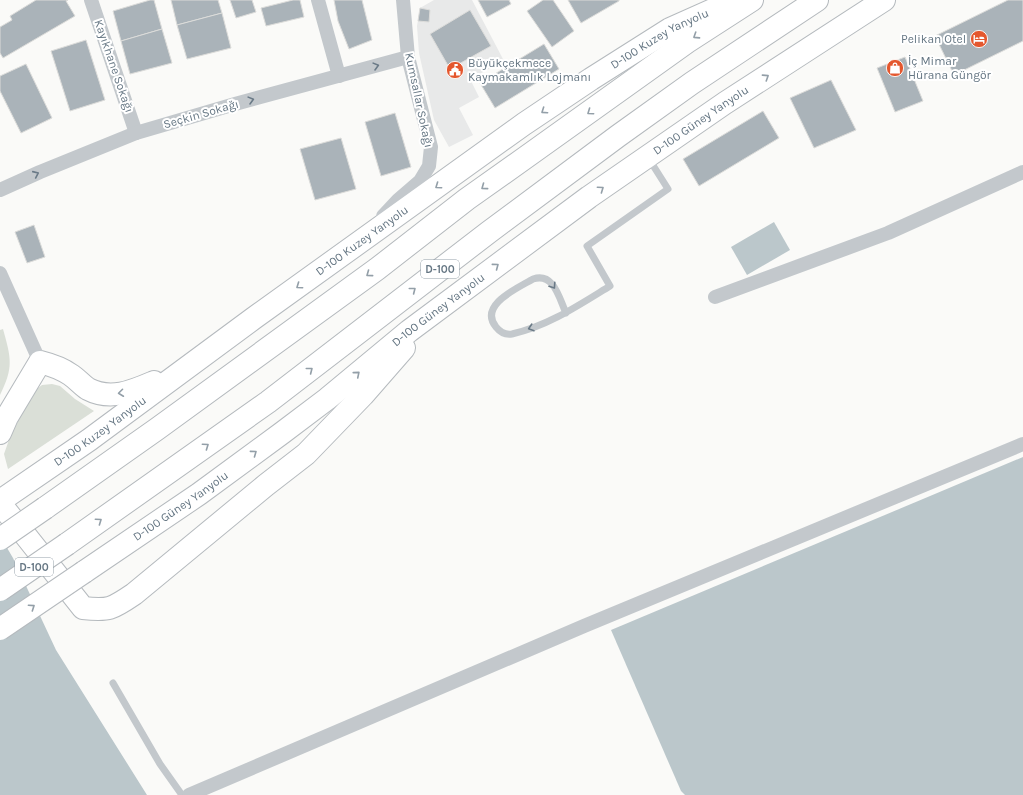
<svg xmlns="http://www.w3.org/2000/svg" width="1023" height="795" font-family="Karla,sans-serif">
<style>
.built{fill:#e8e9e9}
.green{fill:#dadfd7}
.water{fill:#bbc7cb}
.building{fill:#aab3b9;stroke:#dcdcda}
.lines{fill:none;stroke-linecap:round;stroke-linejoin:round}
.primary-casing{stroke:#b5babe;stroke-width:24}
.highway-casing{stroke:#b4b9bd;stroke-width:24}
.lane{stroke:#c3c8cc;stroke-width:7}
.street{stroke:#c3c8cc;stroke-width:14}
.primary{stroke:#fff;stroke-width:22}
.highway{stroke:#fff;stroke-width:22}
.primary-bridge-casing{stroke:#b5babe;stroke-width:24;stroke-linecap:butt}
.highway-bridge-casing{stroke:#b4b9bd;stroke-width:24;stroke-linecap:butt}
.primary-bridge{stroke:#fff;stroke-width:22}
.highway-bridge{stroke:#fff;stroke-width:22}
.oneway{stroke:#939fa8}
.oneway2{stroke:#6a7a87}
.labels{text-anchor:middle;stroke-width:4;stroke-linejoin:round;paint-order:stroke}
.shield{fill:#fff;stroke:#939fa8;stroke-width:1}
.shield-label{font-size:11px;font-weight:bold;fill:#657683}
.poi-label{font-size:12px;fill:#657683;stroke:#fff;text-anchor:start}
.street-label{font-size:12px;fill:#657683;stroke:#fff}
</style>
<rect width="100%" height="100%" fill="#fafaf8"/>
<polygon class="built" points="434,0 472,0 504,61 470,79 479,97 459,108 473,135 449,147 434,120 419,53 417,26 420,8"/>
<g class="green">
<path d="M3 329C11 358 14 367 0 395V330Z"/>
<polygon points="52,384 60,386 75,399 94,411 8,469 4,454 10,437 33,392 42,385"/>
</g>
<g class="water">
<polygon points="774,222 790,250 747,275 731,247"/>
<polygon points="1023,457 1023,795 685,795 681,791 611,630"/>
<polygon points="0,536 13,558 56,650 147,795 0,795"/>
</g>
<g class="building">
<polygon points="36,0 68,0 66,1 75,16 3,58 0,53 0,27 12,20 10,16"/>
<polygon points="150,0 154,0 162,29 121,41 113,11"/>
<polygon points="171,0 218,0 222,13 177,25"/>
<polygon points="230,0 252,0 256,12 236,18"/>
<polygon points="293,0 300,0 304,17 266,26 261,8"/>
<polygon points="334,0 362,0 372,40 349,49 338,21"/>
<polygon points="478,0 509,0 511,4 487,17"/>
<polygon points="543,0 553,0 574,31 552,47 527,11"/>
<polygon points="568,0 619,0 619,1 581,23"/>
<polygon points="1008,0 1023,0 1023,41 954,75 935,36"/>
<polygon points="420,8 430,10 429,22 418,21"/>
<polygon points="470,10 491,46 450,69 430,34"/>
<polygon points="222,13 231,48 187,59 177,25"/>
<polygon points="162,29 172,63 130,74 121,41"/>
<polygon points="86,40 105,100 70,111 51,51"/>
<polygon points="544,44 559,69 495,108 480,83"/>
<polygon points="905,57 923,101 895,112 877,68"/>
<polygon points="26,64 52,118 21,133 0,91 0,76"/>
<polygon points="831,80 856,130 814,148 790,98"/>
<polygon points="763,111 779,138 699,186 683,159"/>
<polygon points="395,113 411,167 381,176 365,122"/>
<polygon points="341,138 356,189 315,200 300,149"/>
<polygon points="34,225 45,257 27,263 15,232"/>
</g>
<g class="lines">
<defs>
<g id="primary">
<path d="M0 433 7 417 40 362C52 365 61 368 71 375 77 379 82 385 88 389 111 401 133 391 154 382"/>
<path id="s1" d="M0 501 89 440 254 318 524 124 591 79 670 29 735 0"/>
<path d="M0 501 3 507 83 608C109 611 112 609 134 594L266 485 306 454 363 395 404 348"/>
<path id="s2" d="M84 572 199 494 282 433 327 399 409 331 589 197 725 103 884 0"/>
</g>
<g id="highway">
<polyline points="45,508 157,429 377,269 467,199 522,160 687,42 752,0"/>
<polyline points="67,544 268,402 489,232 618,136 692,83 817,0"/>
</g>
</defs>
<use href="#primary" class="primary-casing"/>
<use href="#highway" class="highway-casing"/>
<g class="lane">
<path d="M566 313C559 298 554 272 533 279 518 288 478 305 496 327 500 332 506 335 512 334 548 326 579 305 610 286L587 246 668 189 649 159"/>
<polyline points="113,683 160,764 182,795"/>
</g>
<g class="street">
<polyline points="91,0 136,133"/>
<polyline points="318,0 339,76"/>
<polyline points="0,190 40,172 136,133 235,104 408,57"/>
<polyline points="383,216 398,200 420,181 429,166 431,147 408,57 403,0"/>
<polyline points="0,273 40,362"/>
<polyline points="715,297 888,233 1023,172"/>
<polyline points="189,795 584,626 1023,444"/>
</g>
<use href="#primary" class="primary"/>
<use href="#highway" class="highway"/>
<defs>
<polyline id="primary-bridge" points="0,629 84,572"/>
<g id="highway-bridge">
<polyline points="0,539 45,508"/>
<polyline points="0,590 67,544"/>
</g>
</defs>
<use href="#primary-bridge" class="primary-bridge-casing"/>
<use href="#highway-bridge" class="highway-bridge-casing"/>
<use href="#primary-bridge" class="primary-bridge"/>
<use href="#highway-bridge" class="highway-bridge"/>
</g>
<defs><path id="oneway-chevron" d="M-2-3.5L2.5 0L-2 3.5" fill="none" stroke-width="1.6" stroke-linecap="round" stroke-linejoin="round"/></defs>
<g class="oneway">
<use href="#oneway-chevron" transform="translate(696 36) rotate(147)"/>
<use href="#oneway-chevron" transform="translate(766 77) rotate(-33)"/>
<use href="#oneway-chevron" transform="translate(544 111) rotate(146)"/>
<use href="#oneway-chevron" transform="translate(590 112) rotate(145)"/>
<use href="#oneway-chevron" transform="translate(438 186) rotate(145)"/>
<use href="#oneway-chevron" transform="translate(484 187) rotate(144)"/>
<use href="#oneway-chevron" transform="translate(601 189) rotate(-35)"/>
<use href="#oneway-chevron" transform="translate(496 266) rotate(-37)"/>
<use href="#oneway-chevron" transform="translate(369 274) rotate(144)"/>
<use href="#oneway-chevron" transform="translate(299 286) rotate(145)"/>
<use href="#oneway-chevron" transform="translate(413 290) rotate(-38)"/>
<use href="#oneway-chevron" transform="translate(310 370) rotate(-38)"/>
<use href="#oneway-chevron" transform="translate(357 374) rotate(-40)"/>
<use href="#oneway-chevron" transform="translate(121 393) rotate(173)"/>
<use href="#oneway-chevron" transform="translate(206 446) rotate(-35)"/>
<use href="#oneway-chevron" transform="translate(254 453) rotate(-36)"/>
<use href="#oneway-chevron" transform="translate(99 521) rotate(-35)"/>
<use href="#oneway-chevron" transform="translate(32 607) rotate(-34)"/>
</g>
<g class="oneway2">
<use href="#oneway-chevron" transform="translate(376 66) rotate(-15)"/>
<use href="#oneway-chevron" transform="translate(251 100) rotate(-15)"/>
<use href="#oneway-chevron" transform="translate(36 174) rotate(-24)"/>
<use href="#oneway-chevron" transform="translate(553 286) rotate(56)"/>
<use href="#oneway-chevron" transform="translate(531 328) rotate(162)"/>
</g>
<defs>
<symbol id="hotel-disc" viewBox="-11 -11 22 22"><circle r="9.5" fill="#e4572e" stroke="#fff"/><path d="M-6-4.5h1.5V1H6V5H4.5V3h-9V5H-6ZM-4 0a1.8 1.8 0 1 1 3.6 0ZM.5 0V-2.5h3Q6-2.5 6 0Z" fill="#fff"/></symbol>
<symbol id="shop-disc" viewBox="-11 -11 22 22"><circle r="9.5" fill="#e4572e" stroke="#fff"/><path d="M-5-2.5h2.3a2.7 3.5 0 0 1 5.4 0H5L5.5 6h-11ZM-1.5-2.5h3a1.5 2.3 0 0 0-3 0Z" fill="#fff"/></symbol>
<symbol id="civic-disc" viewBox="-11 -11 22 22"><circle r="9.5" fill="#e4572e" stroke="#fff"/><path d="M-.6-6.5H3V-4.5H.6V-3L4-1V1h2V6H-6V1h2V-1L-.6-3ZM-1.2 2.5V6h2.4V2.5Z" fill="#fff"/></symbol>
</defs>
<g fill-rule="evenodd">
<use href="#hotel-disc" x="969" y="29" width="20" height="20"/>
<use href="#shop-disc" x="885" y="58" width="20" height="20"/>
<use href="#civic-disc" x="445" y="60" width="20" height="20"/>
</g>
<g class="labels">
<g class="shield">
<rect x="421" y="260" width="38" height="18" rx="3"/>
<rect x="15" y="558" width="38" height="18" rx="3"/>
</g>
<g class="shield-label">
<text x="440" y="273">D-100</text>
<text x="34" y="571">D-100</text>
</g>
<g class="poi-label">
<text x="966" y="43" text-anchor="end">Pelikan Otel</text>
<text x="908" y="65">İç Mimar<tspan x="908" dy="14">Hürana Güngör</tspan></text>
<text x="468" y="67">Büyükçekmece<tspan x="468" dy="14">Kaymakamlık Lojmanı</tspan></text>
</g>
<g class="street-label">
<text dy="4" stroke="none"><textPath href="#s1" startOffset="806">D-100 Kuzey Yanyolu</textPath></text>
<text transform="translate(114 66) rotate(71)" y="4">Kayıkhane Sokağı</text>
<text transform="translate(419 100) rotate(78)" y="4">Kumsallar Sokağı</text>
<text transform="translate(201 114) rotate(-16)" y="4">Seçkin Sokağı</text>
<text dy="4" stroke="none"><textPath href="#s2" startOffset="765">D-100 Güney Yanyolu</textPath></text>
<text dy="4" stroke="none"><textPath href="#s1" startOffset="446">D-100 Kuzey Yanyolu</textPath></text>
<text dy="4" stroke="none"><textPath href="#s2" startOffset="441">D-100 Güney Yanyolu</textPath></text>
<text dy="4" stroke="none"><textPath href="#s1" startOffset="122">D-100 Kuzey Yanyolu</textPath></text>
<text dy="4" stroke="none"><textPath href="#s2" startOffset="117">D-100 Güney Yanyolu</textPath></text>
</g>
</g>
</svg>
